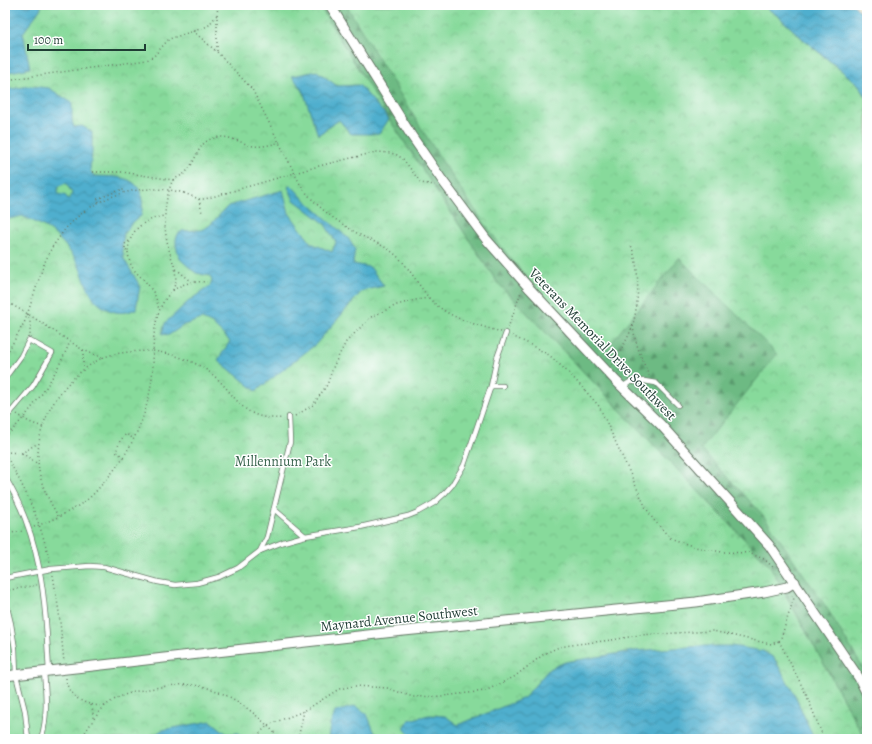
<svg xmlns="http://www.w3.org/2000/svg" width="872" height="744" font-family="Alegreya,serif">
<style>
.forest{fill:url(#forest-firs);stroke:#467c5c}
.park{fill:url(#park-crowns);stroke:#538c68}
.water{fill:url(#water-waves);stroke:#377681;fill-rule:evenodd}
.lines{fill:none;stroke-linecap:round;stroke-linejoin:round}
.lane-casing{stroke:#676;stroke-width:6}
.street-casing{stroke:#676;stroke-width:11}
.path{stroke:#676;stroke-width:1.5;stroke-dasharray:1 3;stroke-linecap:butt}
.lane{stroke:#fff;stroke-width:4.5}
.street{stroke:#fff;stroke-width:9}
.path-bridge{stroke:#676;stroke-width:1.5;stroke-dasharray:1 3;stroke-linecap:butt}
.labels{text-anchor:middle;stroke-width:3;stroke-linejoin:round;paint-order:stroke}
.street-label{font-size:14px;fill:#1f3d34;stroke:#fff}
.park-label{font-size:14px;fill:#39644e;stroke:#fff}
</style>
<defs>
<pattern id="forest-firs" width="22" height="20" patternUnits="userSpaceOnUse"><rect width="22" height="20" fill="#6dba83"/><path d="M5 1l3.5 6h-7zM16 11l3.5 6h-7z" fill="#59986c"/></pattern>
<pattern id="park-crowns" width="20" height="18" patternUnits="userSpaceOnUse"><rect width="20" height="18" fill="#87da9b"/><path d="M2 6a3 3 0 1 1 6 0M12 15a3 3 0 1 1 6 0" fill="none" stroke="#74bc86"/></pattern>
<pattern id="water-waves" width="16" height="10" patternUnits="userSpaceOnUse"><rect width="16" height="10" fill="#4fafce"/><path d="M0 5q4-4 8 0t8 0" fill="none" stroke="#4190a8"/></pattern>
</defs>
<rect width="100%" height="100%" fill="#fff"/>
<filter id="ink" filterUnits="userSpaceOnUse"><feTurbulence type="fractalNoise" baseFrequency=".025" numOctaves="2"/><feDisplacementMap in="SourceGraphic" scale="8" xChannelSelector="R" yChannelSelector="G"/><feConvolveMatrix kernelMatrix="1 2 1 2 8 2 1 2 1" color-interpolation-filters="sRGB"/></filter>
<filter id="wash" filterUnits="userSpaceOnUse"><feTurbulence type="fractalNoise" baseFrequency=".012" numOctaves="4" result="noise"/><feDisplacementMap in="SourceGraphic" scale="16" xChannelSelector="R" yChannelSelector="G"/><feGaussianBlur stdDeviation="0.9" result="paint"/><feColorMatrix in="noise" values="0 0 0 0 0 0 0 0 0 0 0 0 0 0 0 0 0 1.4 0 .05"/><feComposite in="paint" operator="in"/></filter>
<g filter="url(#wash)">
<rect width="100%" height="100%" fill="#eae3c2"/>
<polygon class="forest" points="319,5 762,5 867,98 867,739 865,739 770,566 497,282 389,119"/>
<g class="park">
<polygon points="5,5 319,5 389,119 497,282 770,566 865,739 5,739"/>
<path d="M346 5H762L778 16 804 40 859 85 867 98V675L828 610 763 515 701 449 777 354 679 258 603 353C568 320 533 288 504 250 445 172 397 88 346 5Z"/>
</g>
<g class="water">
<polygon points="5,5 41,5 41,8 23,33 30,68 5,73"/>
<polygon points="762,5 854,5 867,18 867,98 859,85 804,40 778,16"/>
<polygon points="317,71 337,86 359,85 389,119 379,134 351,134 339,120 318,135 303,91 292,76"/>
<path d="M30 86 49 88 72 103V121L74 127 82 126 92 132V153L90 169 91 172 94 176C113 177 140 174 142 200 143 205 142 211 141 216L132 223 124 233 122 246 124 259 140 286 136 309C127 313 118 314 109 310 83 299 87 272 71 253 66 246 59 238 52 232 44 225 32 221 22 216L5 220V90ZM66 183 72 193 70 198 68 199 65 195 58 194V189L59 186Z"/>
<polygon points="291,185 303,198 348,238 355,249 353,264 370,267 384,286 362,291 316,344 256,391 218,360 230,341 211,323 202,319 184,325 169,335 162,334 165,323 190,300 210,286 212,281 210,276 196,273 191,269 180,259 176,246 176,239 178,234 182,231 201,230 209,226 228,206 283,190 289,213 311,243 332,252 336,242 324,223 294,200 288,187"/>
<polygon points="701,646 732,646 763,651 774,658 794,693 814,739 420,739 408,733 404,728 409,720 429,715 445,716 458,725 524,698 549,669 565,662 634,651"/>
<polygon points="356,706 367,714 376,736 381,739 328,739 330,725 335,712"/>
<polygon points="211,721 227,734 239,733 245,739 149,739 162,730"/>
</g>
</g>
<g filter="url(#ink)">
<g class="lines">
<defs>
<g id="lane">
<polyline points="5,378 21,356 29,340 52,353 33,386 5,419"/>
<polyline points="491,386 503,386"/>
<polyline points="622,387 630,382 644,381 656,383 678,405"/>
<path d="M5 477C43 541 45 600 49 672"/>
<polyline points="305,536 360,527 408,516 418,512 434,503 445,493 452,485 464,465 491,386 497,358 506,333"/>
<polyline points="260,551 283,542 305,536 274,509"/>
<polyline points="5,578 51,569 90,566 104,567 158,582 175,585 197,583 219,577 238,568 260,551 267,537 290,442 289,417"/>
<polyline points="5,599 11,624 15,649 16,675 25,711 28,739"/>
<path d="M41 739C48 718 46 694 44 672"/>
</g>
<g id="street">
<polyline points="330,5 411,135 442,180 486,239 530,289 616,381 661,425 769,545 859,678 867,694"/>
<polyline points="5,676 394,632 696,602 764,592 787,587 795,582"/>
</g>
</defs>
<use href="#lane" class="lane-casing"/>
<use href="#street" class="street-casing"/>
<g class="path">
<path d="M193 31 217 52 252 89 300 184C315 207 339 223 362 236 372 241 383 245 392 252 408 264 417 284 430 299 449 319 475 324 501 332"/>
<polyline points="217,51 217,15 218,5"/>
<polyline points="5,80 147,60 154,56 169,39 200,29 208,26 217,15"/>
<path d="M93 172H122L173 180C170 185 169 192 167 198 162 225 166 243 175 268"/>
<path d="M173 180C177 177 182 176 186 172 197 161 197 142 214 138 228 134 240 143 253 146 262 147 271 145 280 142"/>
<polyline points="184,193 199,199 205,199 319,166 376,152 391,153 397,155 403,159 421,183 435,185"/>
<polyline points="199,199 202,213"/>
<polyline points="99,202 97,199 123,189 123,192"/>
<path d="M129 241 125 244V250L128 252C129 230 143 220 164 216"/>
<path d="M128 252C130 274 141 273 151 289 156 295 157 302 159 310"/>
<polyline points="173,290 176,281 175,268 191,281"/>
<polyline points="5,301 28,314 83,350 103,358"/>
<polyline points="28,314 30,321 30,335"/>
<path d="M633 326C635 344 642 359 649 376"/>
<polyline points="508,328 521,292"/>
<polyline points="512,336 527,343 549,355 570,374 599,406 646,508 653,519 670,538 695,547 722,552 749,553 764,559 775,569"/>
<polyline points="83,350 83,370"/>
<polyline points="5,357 25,321 44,264 52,247"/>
<path d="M612 365C619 352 629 338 633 324 638 306 639 282 636 263 635 257 633 251 631 245"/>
<polyline points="17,414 29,422 43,427"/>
<polyline points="295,416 313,405 327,385 334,365 346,342 371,317 397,305 415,300 430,298"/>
<path d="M5 437C33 411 55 377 70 342"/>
<polyline points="5,452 22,453 38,443"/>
<polyline points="22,453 38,464"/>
<path d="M5 454C26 490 41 522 50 563"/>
<polyline points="124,457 116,452 120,441 126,434 134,439"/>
<path d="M58 516C50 502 42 488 39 471 32 424 61 379 102 358 115 352 139 351 153 351 154 316 162 278 207 282"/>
<path d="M34 527C53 520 72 511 88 499 94 494 99 488 103 483 136 448 155 399 153 351 173 354 192 360 208 371 238 393 238 421 283 418"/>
<polyline points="5,534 23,531"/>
<polyline points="53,575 59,612 64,662"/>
<polyline points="5,591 37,585"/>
<polyline points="779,641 781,638 794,598 791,594"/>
<polyline points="779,641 806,694 824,739"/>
<path d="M66 678C67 698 87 706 105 706"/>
<polyline points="91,705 93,711 93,720"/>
<path d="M81 739C88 728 95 716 104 707 116 696 134 691 149 689 166 686 183 683 200 686 231 692 260 716 280 739"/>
<polyline points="254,739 268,725 304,711 339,689 354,686 387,688 413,697 443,696 485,691 514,677 544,654 559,647 578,644 612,640 640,635 713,631 761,642 772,644 779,641"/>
<polyline points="298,739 304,711"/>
</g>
<use href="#lane" class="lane"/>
<use href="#street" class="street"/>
<path class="path-bridge" d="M52 247C58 240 62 232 69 225 98 194 143 182 184 193"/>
</g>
</g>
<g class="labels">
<g class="street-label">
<text transform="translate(603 344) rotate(46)" y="5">Veterans Memorial Drive Southwest</text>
<text transform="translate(399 618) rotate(-6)" y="5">Maynard Avenue Southwest</text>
</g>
<g class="park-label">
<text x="283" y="466">Millennium Park</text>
</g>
</g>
<rect width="872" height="744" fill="none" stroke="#fff" stroke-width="20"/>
<path d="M28 44v6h117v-6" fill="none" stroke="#1f3d34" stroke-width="2"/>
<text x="34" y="44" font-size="12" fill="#1f3d34" stroke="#ffffff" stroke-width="3" paint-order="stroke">100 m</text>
</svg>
